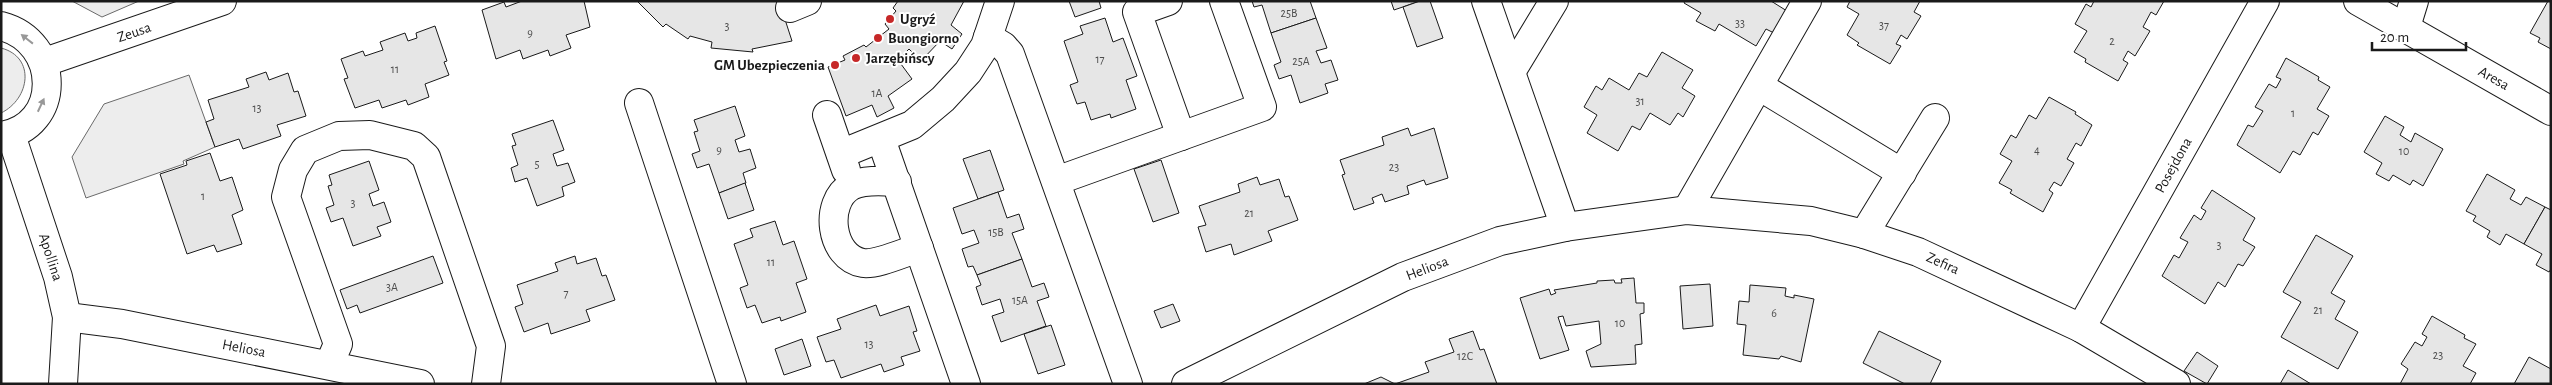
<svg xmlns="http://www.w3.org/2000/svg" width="2552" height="385" font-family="'Alegreya Sans',sans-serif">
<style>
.green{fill:#ededed;stroke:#6a6a6a}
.building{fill:#e6e6e6;stroke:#1a1a1a}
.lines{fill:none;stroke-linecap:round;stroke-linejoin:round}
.minor-casing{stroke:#1a1a1a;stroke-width:30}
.minor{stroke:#fff;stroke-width:28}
.oneway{fill:#989898}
.poi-dot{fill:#c62828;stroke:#fff;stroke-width:2}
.labels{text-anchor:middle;stroke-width:4;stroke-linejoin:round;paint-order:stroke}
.number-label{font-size:12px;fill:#4d4d4d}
.poi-label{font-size:15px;font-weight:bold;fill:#1a1a1a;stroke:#fff;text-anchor:start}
.street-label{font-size:15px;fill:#1a1a1a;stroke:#fff}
</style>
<rect width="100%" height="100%" fill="#fff"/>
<g class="green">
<polygon points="72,1 139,1 102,17"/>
<path d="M1 48C36 57 30 99 1 113Z"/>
<polygon points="189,75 215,147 183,161 184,164 86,198 72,157 104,104"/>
</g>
<g class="building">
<polygon points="522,1 584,1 590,27 566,35 571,48 550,56 548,50 523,59 520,50 496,59 482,10 504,2 506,7"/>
<polygon points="637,1 779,1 792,41 752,49 753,52 711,48 712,42 690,36 688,39 666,24 663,27"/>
<polygon points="898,1 964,1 951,25 962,34 952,49 940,41 921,61 909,49 898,60 912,79 888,96 894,108 877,117 872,105 846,116 828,67 845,60 843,56 864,45 866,47 889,29 885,24 896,11 893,8"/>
<polygon points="1069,1 1099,1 1101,8 1075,17"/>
<polygon points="1252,1 1310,1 1316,18 1271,33 1262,5 1254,7"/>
<polygon points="1391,1 1420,1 1394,10"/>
<polygon points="1420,1 1430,1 1443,38 1417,47 1403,7"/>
<polygon points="1685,1 1771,1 1787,11 1774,33 1766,29 1756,46 1719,24 1715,31 1696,21 1701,13 1684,3"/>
<polygon points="1850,1 1920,1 1914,12 1921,16 1907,39 1901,35 1896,44 1901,46 1890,64 1857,45 1859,43 1847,35 1859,14 1847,7"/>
<polygon points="2094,1 2164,1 2156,15 2151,12 2143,27 2150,31 2135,56 2128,51 2123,60 2128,63 2118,81 2085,62 2086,59 2074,52 2087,31 2075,24 2086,4 2091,7"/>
<polygon points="2548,1 2551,1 2551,49 2538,42 2540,38 2530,33"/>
<polygon points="1105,18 1113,42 1123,38 1137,76 1126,80 1136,109 1111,118 1110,114 1091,120 1085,102 1077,104 1070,85 1078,82 1064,41 1083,34 1080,26"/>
<polygon points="1316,18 1327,48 1316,51 1321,63 1331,60 1338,80 1325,84 1328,93 1300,103 1291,75 1279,79 1274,65 1281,62 1271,33"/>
<polygon points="435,26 447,61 444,62 449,75 425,84 429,97 408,105 406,100 382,108 379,100 355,108 344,79 348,78 341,59 363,51 365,56 383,50 380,42 405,33 408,41 417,38 416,33"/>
<polygon points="1662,52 1693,70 1682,88 1695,96 1683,117 1678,113 1670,125 1650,113 1640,130 1632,126 1618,151 1587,133 1597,115 1584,107 1596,86 1602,90 1609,78 1629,90 1639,73 1647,77"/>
<polygon points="2286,58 2319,77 2318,80 2330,87 2317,109 2329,116 2318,135 2313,132 2300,155 2293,151 2280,173 2237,145 2248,125 2253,127 2263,111 2255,107 2269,84 2276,88 2281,79 2276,77"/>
<polygon points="266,72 269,80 288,73 294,92 298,91 306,116 277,125 281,136 243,149 239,139 215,147 206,122 214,119 208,100 249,87 246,79"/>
<polygon points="2049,97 2076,112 2075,114 2092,125 2081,146 2076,143 2067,159 2074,163 2061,186 2054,182 2049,190 2053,193 2043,212 2010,193 2012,190 1999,183 2012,161 2000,154 2011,135 2016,138 2029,115 2036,119"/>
<polygon points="735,106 745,136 735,140 739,152 750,149 756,168 743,173 746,183 719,193 709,164 697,168 692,154 700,151 694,132 698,131 694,120"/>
<polygon points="2385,116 2404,127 2400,135 2411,142 2415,133 2443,149 2423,186 2413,180 2410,185 2393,175 2389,181 2376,174 2382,163 2364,152"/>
<polygon points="553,120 564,150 553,154 557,166 568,163 575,182 562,187 564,196 537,206 527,178 515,182 511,168 518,165 512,146 516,145 512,134"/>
<polygon points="1408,128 1411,136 1434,128 1448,178 1426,185 1424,180 1407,186 1409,194 1385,202 1382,194 1372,198 1374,203 1354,210 1342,175 1345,174 1340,160 1384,145 1382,137"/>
<polygon points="990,150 1004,190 978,199 963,159"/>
<polygon points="210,153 220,181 232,177 243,210 232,215 242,244 217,252 214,245 187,254 160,174 187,165 186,161"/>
<polygon points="1161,160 1179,213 1153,222 1134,169"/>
<polygon points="369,161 379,190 369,194 373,206 384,202 391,222 377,227 381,236 353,246 343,218 331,222 326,208 334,205 328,186 332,185 329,175"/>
<polygon points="2487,174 2515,190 2510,199 2521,205 2526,197 2545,207 2524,244 2506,234 2500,245 2487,237 2490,231 2473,221 2476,216 2466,211"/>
<polygon points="1257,177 1260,185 1279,179 1285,197 1289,196 1298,220 1268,231 1272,241 1234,255 1231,244 1206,252 1198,227 1206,225 1199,206 1240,192 1238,184"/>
<polygon points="745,183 754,210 728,219 719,193"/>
<polygon points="2212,190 2255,218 2243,240 2255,247 2243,266 2238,264 2225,287 2218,282 2205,304 2162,276 2174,255 2179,258 2188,242 2180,238 2194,215 2201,220 2206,211 2201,208"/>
<polygon points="998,192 1007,218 1019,214 1024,229 1012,233 1022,259 977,275 973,266 968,267 962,249 979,243 974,230 962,234 953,208"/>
<polygon points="2545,207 2551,210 2551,269 2549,272 2536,265 2542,254 2524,244"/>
<polygon points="775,221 783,245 794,241 807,279 796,283 806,312 781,321 780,317 762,323 755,305 747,308 740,288 748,285 734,244 753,237 750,229"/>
<polygon points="2316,235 2353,256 2331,293 2345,301 2335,319 2358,332 2338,369 2281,337 2301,302 2283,292"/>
<polygon points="433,256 443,283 360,313 357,305 347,309 340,290"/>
<polygon points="575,256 577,264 596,258 602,276 606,275 615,300 586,310 590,321 551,334 548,323 524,332 515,307 523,304 517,285 558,271 555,263"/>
<polygon points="1022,259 1032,287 1044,283 1049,297 1037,301 1046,326 1001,342 992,316 1004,312 1000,299 982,305 976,287 981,285 977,275"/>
<polygon points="1634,278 1636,303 1644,303 1644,313 1640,314 1642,344 1635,345 1636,364 1591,367 1586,351 1601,344 1599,321 1566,326 1563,316 1558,317 1569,350 1540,359 1520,298 1549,289 1551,295 1556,293 1554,290 1597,283 1597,281 1614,280 1615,283 1622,283 1621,279"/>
<polygon points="1710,284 1713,326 1683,329 1680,286"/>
<polygon points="1750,285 1786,288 1785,296 1794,298 1794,295 1814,299 1801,362 1781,356 1779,359 1743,355 1746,325 1737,324 1739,301 1749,302"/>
<polygon points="1173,304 1180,321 1161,328 1154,311"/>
<polygon points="876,305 880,316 909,306 917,331 913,332 920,351 901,357 904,365 884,372 881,364 841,378 834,360 826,362 817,337 841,329 837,319"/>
<polygon points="2432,316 2465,335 2464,338 2476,344 2463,366 2476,373 2470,384 2400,384 2408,369 2401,364 2415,342 2422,346 2427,337 2422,334"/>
<polygon points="1051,325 1065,365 1038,374 1024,334"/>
<polygon points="1473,331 1480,350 1484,349 1497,384 1395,384 1429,372 1425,362 1454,352 1449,339"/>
<polygon points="1879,331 1941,361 1930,384 1905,384 1863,363"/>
<polygon points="802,339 811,366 784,375 775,349"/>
<polygon points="2197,352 2218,366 2207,384 2184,371"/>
<polygon points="2529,357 2551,369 2551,384 2514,384"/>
<polygon points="2288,370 2311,384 2280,384"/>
<polygon points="1381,377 1395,384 1364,384"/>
</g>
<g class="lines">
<defs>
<g id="minor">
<polyline points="1168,1 1137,12 1181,136"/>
<polyline points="1486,1 1565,227"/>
<polyline points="2358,1 2551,111"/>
<polyline points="790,8 807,1"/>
<path d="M1 26C62 42 62 127 1 136"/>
<polyline points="2406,27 2414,1"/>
<polyline points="988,37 1003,46 1010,54 1128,384"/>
<polyline points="45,62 222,1"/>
<polyline points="1511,72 1554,1"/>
<polyline points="1759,86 1902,173"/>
<polyline points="639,103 732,384"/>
<polyline points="827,115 846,170"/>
<polyline points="11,135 58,277 67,317 63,384"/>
<polyline points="881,139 966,384"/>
<polyline points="841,154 912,125 943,99 968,72 985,46 1000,1"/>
<polyline points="1056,181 1262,107 1224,1"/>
<path d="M897 182C883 181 864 179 851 186 823 202 830 258 863 263 877 265 905 252 919 248"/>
<polyline points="1687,210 1807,1"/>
<polyline points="1864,234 1935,118"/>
<polyline points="67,317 122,324 420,384"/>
<polyline points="2081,328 2265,1"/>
<polyline points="329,365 338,344 286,197 293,170 305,150 339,136 370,135 414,146 426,157 491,346 486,384"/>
<polyline points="1186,384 1403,277 1500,241 1565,227 1687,210 1811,221 1864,234 1918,252 2081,328 2176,384"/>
</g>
</defs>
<use href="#minor" class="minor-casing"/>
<use href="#minor" class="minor"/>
</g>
<defs><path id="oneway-solid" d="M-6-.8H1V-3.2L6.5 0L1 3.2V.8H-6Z" transform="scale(1.25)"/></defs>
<g class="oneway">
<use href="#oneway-solid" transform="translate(27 39) rotate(-142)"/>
<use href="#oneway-solid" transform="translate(41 105) rotate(-65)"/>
</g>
<g class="poi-dot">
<circle cx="890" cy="19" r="5"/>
<circle cx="878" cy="38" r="5"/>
<circle cx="856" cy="58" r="5"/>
<circle cx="835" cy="65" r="5"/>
</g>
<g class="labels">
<g class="number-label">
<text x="1289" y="17">25B</text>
<text x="1740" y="27">33</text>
<text x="1884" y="29">37</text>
<text x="727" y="30">3</text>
<text x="530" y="37">9</text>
<text x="2112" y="45">2</text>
<text x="1100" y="63">17</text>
<text x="1301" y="65">25A</text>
<text x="395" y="73">11</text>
<text x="877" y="97">1A</text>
<text x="1640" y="105">31</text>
<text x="257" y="112">13</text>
<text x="2293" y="117">1</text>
<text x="719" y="154">9</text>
<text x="2037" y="154">4</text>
<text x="2404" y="155">10</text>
<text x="537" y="168">5</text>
<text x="1394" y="171">23</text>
<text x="203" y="200">1</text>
<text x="353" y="207">3</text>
<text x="1249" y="217">21</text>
<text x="996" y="236">15B</text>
<text x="2219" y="249">3</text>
<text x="771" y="266">11</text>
<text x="392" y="291">3A</text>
<text x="566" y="297">7</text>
<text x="1020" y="304">15A</text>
<text x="2318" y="314">21</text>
<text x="1774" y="317">6</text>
<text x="1620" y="327">10</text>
<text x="869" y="348">13</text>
<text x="2438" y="359">23</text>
<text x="1465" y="360">12C</text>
</g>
<g class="poi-label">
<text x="900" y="24">Ugryź</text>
<text x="888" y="43">Buongiorno</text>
<text x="866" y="63">Jarzębińscy</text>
<text x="825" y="70" text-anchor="end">GM Ubezpieczenia</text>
</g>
<g class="street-label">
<text transform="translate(134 32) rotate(-19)" y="5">Zeusa</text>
<text transform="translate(2494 78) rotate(30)" y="5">Aresa</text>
<text transform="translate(2173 165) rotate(-61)" y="5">Posejdona</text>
<text transform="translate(51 257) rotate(72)" y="5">Apollina</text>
<text transform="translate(1943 263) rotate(24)" y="5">Zefira</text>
<text transform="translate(1427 268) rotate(-21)" y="5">Heliosa</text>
<text transform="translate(244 348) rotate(11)" y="5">Heliosa</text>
</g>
</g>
<rect width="2552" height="385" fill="none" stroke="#1a1a1a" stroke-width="5"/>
<path d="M2372 42v8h94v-8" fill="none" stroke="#1a1a1a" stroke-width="2.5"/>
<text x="2380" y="42" font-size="15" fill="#1a1a1a" stroke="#ffffff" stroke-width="4" paint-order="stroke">20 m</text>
</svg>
